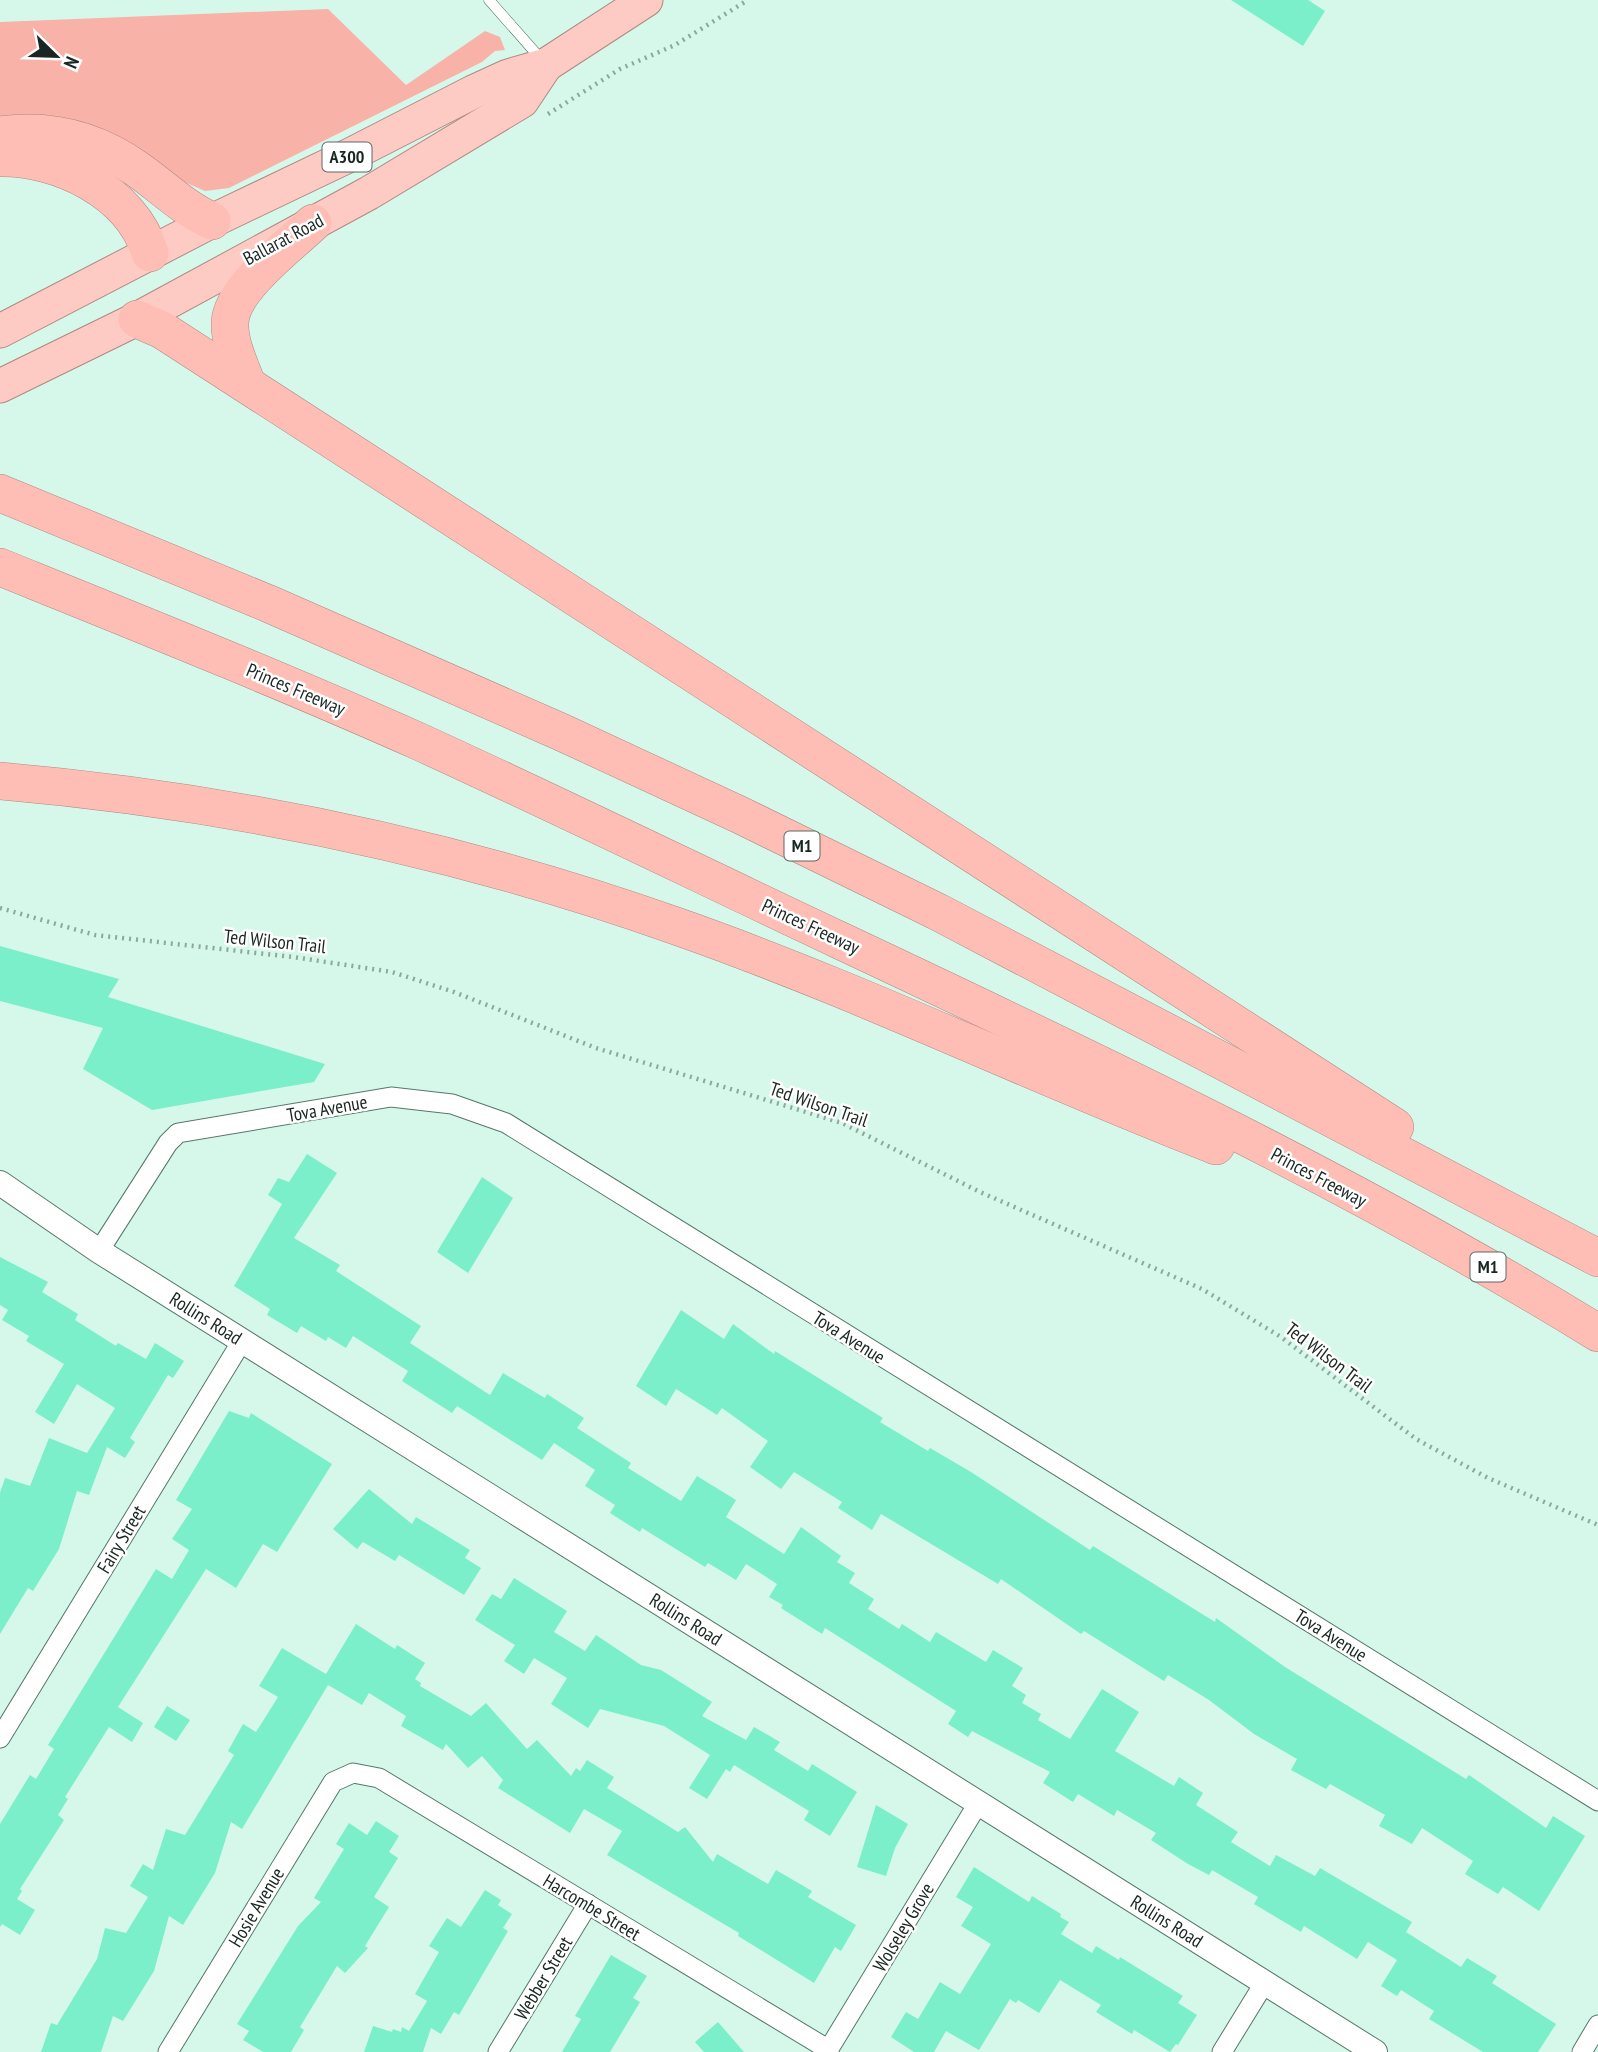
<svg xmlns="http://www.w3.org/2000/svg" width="1598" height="2052" font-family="'PT Sans Narrow',sans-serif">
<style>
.green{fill:#f8b2a8}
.building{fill:#7befca}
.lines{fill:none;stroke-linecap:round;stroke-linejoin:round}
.service-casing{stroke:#57776b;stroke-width:11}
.minor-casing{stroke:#57776b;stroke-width:21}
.tertiary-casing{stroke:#57776b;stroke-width:26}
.trunk-casing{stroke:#ae8981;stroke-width:35}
.motorway-casing{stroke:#ae8981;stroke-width:38}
.path{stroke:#8da79d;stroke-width:4.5;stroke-dasharray:2 5;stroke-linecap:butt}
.service{stroke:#fff;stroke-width:10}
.minor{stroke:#fff;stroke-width:19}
.tertiary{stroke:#fff;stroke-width:24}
.trunk{stroke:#fecbc4;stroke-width:33}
.motorway{stroke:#febeb5;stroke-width:37}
.labels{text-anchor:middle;stroke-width:5;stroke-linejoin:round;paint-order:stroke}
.shield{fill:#fff;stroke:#5e6764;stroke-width:2}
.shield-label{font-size:18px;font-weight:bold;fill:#192621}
.street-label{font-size:19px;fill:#192621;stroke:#fff}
</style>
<rect width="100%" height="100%" fill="#d6f8eb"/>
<polygon class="green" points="328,9 406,85 485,31 500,37 505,50 495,51 482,62 229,188 205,191 182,181 0,123 0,22"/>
<g class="building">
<polygon points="1231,0 1308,0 1325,11 1303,46"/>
<polygon points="0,946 119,979 108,997 325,1064 314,1082 152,1110 83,1069 103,1028 0,1001"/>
<polygon points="307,1154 337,1173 294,1238 340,1265 336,1271 421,1326 410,1343 490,1395 503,1373 545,1398 547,1394 584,1418 577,1428 631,1463 628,1468 681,1501 697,1476 736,1500 726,1517 784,1554 801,1527 841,1556 837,1562 855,1573 849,1583 874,1599 868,1609 899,1629 902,1624 930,1642 936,1632 986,1662 993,1650 1023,1668 1012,1686 1026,1695 1022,1703 1041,1714 1038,1720 1070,1739 1102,1689 1139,1712 1115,1751 1174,1786 1179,1777 1203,1793 1196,1805 1238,1832 1231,1842 1270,1866 1276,1855 1315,1876 1320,1868 1412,1922 1406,1932 1461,1967 1467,1958 1497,1976 1492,1983 1556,2024 1538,2052 1483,2052 1429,2019 1434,2011 1401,1990 1397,1996 1381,1986 1397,1960 1368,1942 1357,1959 1304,1926 1301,1932 1254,1904 1258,1897 1212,1870 1209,1875 1188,1864 1151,1840 1156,1833 1117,1810 1114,1816 1078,1794 1073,1802 1043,1783 1050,1772 972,1731 968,1737 948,1724 956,1711 825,1628 822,1634 781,1608 783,1605 769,1597 777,1584 746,1564 736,1580 708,1563 705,1567 642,1528 640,1532 610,1513 615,1505 585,1486 595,1470 554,1443 542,1460 457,1406 452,1413 402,1381 408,1371 353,1336 346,1348 328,1337 326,1341 301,1326 297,1333 267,1315 270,1309 234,1286 282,1204 268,1195 278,1178 289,1182"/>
<polygon points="482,1177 513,1198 468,1273 437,1252"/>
<polygon points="0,1257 48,1282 42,1292 78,1314 75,1320 116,1346 118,1343 146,1359 155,1343 184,1361 173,1378 168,1375 130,1438 135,1442 125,1458 107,1447 89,1495 77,1491 59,1549 33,1591 28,1588 0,1634 0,1493 5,1478 30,1486 49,1438 87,1453 115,1408 77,1384 54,1424 35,1412 64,1364 26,1341 29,1336 2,1320 8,1310 0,1305"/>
<polygon points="681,1310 724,1339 733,1324 774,1354 775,1351 883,1418 880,1422 928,1451 930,1448 971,1472 1090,1550 1093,1546 1215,1622 1216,1618 1285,1667 1466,1779 1469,1775 1546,1828 1553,1816 1585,1836 1539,1911 1503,1887 1498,1894 1465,1874 1473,1861 1422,1828 1412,1844 1379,1826 1385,1815 1330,1784 1326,1789 1291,1770 1297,1759 1254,1734 1209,1700 1168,1675 1164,1681 1084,1631 1081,1634 1001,1579 998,1584 881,1514 872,1530 838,1508 842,1502 794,1472 781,1489 750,1467 768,1441 722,1408 717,1415 676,1389 666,1406 636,1386"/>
<polygon points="229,1411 249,1418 251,1413 332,1464 277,1552 263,1544 236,1588 206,1569 118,1707 143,1723 132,1742 109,1727 65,1797 68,1799 58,1815 64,1820 20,1889 22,1891 17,1899 35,1910 20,1935 2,1924 0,1927 0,1824 30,1775 36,1779 54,1749 48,1745 156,1569 172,1579 189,1550 172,1539 192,1509 176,1500"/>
<polygon points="369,1489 412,1524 416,1517 470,1550 465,1558 481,1568 464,1595 399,1555 395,1561 363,1542 357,1549 333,1529"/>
<polygon points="514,1578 567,1611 554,1632 585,1651 596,1635 641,1665 661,1670 712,1702 702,1716 746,1740 754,1727 780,1742 774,1750 808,1771 812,1764 857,1792 830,1836 804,1820 809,1811 734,1765 730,1772 726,1769 707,1799 689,1788 710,1755 664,1726 600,1709 588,1728 551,1704 567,1678 534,1658 524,1674 504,1661 515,1645 475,1620 492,1594 501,1599"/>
<polygon points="356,1624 395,1649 397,1645 425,1663 415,1679 421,1683 420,1686 471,1716 486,1703 527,1749 537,1740 571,1776 576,1768 580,1771 587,1760 614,1777 607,1788 678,1832 685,1827 713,1862 717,1854 768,1884 776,1870 812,1891 808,1897 856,1925 841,1951 835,1947 814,1983 738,1936 739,1933 607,1855 622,1831 584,1809 570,1833 498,1788 503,1780 482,1756 468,1768 446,1744 443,1750 401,1726 406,1716 369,1693 362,1705 328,1685 242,1829 231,1822 215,1873 183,1925 169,1916 154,1971 123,2021 113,2016 101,2052 41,2052 51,2023 57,2025 97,1959 105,1928 126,1933 148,1897 130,1886 143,1864 153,1870 166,1829 185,1835 234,1755 228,1751 243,1724 256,1732 278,1697 259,1686 282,1648 326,1674"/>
<polygon points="167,1706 190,1720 176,1741 154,1727"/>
<polygon points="876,1805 908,1824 895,1848 886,1876 857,1867"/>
<polygon points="376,1821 399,1836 389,1852 398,1858 374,1897 389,1907 365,1946 368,1948 345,1973 337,1966 300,2027 304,2030 291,2052 263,2052 243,2040 249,2031 237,2024 298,1926 321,1902 314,1898 344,1849 336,1844 349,1823 367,1835"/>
<polygon points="974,1867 1029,1902 1032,1896 1061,1914 1060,1917 1069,1922 1061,1934 1092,1953 1096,1946 1119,1960 1120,1957 1183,1996 1178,2003 1197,2015 1178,2045 1176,2044 1170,2052 1134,2030 1132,2034 1096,2012 1101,2005 1060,1980 1039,2013 1018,2000 1016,2003 1010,1999 979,2050 946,2031 934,2052 914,2052 891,2037 906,2012 918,2019 940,1982 960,1994 991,1944 961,1926 973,1907 956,1897"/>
<polygon points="485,1890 501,1900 498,1905 512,1914 503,1928 508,1931 459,2015 454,2012 441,2034 431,2028 423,2052 364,2052 373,2026 392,2032 393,2029 401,2032 402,2027 409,2031 427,2001 415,1994 439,1952 429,1946 447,1918 461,1927"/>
<polygon points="611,1955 647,1976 633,1998 640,2002 610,2052 562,2052 581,2019 575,2016"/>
<polygon points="718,2022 744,2052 704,2052 695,2042"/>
</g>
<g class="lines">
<defs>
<polyline id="service" points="489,0 541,59"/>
<g id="minor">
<polyline points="99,1251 168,1143 178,1133 391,1097 452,1104 506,1123 1598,1801"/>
<polyline points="0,1738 242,1341"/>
<polyline points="168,2052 333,1782 353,1773 379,1778 829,2050"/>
<polyline points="498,2052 588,1904"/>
<polyline points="827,2052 979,1802"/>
<polyline points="1222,2052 1265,1982"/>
<polyline points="1582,2052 1598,2025"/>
</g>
<polyline id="tertiary" points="0,1183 99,1251 1375,2052"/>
<g id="trunk">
<polyline points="0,331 212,221 348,156 473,92 508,76 546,65 646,0"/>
<polyline points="0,386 137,319 369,193 522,101 546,65"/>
</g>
<g id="motorway">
<path d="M0 135C50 128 96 140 137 169 163 187 183 208 212 221"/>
<path d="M0 158C59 157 132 192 150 253"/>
<polyline points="137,319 162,330 1395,1127"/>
<path d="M247 384C240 365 229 343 230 322 232 288 289 246 313 223"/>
<polyline points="0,493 267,603 561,732 740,815 938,912 1598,1258"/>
<path d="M0 567C141 624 281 680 420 742 560 806 699 874 839 940 1096 1061 1356 1184 1598 1333"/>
<path d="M0 781C229 801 459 849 676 926 859 990 1035 1076 1216 1146"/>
</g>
</defs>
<use href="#service" class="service-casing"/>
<use href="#minor" class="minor-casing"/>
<use href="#tertiary" class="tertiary-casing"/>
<use href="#trunk" class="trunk-casing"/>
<use href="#motorway" class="motorway-casing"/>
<g class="path">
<polyline points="548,114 620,69 675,45 748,0"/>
<polyline points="0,908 95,935 293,957 392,972 454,992 596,1048 842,1123 980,1192 1202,1289 1281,1337 1416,1439 1488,1478 1598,1525"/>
</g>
<use href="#service" class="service"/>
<use href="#minor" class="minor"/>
<use href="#tertiary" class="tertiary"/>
<use href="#trunk" class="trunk"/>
<use href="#motorway" class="motorway"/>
</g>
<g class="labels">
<g class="shield">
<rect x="322.5" y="142.5" width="49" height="29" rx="5"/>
<rect x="784.5" y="831.5" width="35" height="29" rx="5"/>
<rect x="1470.5" y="1252.5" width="35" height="29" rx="5"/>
</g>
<g class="shield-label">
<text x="347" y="163">A300</text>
<text x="802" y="852">M1</text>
<text x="1488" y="1273">M1</text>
</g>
<g class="street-label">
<text transform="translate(283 239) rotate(-28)" y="7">Ballarat Road</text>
<text transform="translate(296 689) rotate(23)" y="7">Princes Freeway</text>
<text transform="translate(811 926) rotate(25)" y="7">Princes Freeway</text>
<text transform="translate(275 941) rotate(6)" y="7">Ted Wilson Trail</text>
<text transform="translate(819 1104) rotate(19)" y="7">Ted Wilson Trail</text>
<text transform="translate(327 1108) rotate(-10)" y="7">Tova Avenue</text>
<text transform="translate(1319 1177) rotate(28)" y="7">Princes Freeway</text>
<text transform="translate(206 1318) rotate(32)" y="7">Rollins Road</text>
<text transform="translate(849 1337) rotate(32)" y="7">Tova Avenue</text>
<text transform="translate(1329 1357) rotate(37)" y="7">Ted Wilson Trail</text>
<text transform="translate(121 1539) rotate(-59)" y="7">Fairy Street</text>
<text transform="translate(686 1619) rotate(32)" y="7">Rollins Road</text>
<text transform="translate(1331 1635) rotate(32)" y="7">Tova Avenue</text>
<text transform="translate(256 1907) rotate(-59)" y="7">Hosie Avenue</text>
<text transform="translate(592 1907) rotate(31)" y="7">Harcombe Street</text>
<text transform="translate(1167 1921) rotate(32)" y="7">Rollins Road</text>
<text transform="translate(903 1927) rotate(-59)" y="7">Wolseley Grove</text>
<text transform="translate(543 1978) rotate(-59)" y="7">Webber Street</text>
</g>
</g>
<g transform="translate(56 56) rotate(113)" stroke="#ffffff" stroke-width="5" paint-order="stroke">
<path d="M0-5L12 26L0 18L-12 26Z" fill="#192621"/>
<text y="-10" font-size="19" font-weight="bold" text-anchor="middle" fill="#192621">N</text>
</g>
</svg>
